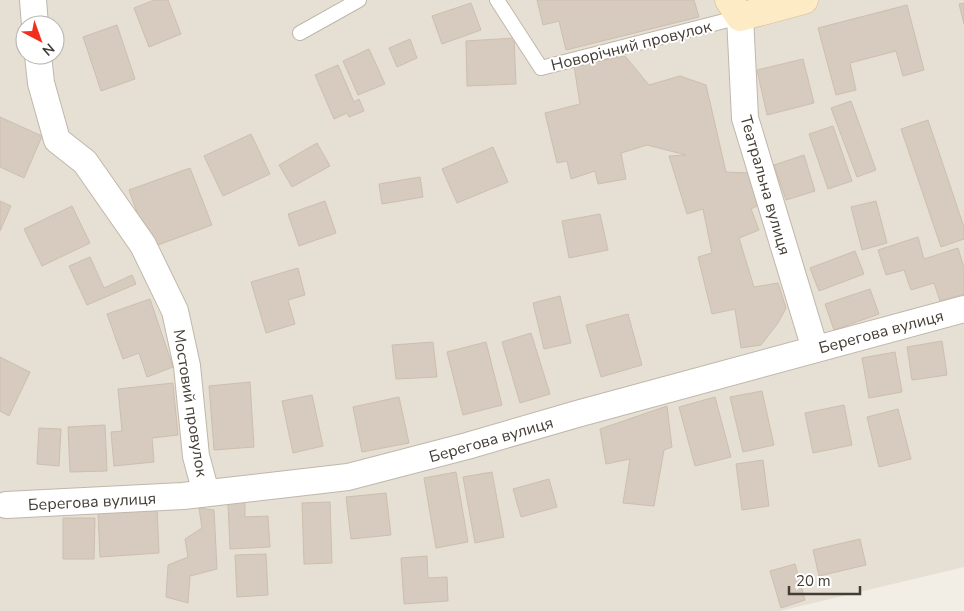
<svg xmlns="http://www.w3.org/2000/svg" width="964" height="611" font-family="'Nunito Sans',sans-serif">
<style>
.residential{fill:#e6dfd3;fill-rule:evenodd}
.building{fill:#d6cbbe;stroke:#cdbfae}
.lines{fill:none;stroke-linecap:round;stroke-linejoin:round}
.lane-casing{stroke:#c0b7ab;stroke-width:16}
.street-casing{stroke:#c0b7ab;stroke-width:28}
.secondary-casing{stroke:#d0bd96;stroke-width:29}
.lane{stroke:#fff;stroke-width:14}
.street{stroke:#fff;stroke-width:26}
.secondary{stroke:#fcebc4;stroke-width:28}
.labels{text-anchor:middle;stroke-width:4;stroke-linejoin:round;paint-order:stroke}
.street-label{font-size:16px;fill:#443d35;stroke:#fff}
</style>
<rect width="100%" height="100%" fill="#f2ede5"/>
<path class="residential" d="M0 0H964V567L780 611H0ZM25 25H55V55H25Z"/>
<g class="building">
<polygon points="154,0 168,0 181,34 149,47 134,8"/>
<polygon points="537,0 694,0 699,17 566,50 559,21 543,25"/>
<polygon points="471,3 481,30 442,44 432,16"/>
<polygon points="964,3 964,24 959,4"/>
<polygon points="907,5 924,70 903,76 896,51 850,63 856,90 836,95 818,28"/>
<polygon points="117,25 135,79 101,91 83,37"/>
<polygon points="514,38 516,84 467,86 466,41"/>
<polygon points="410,39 417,58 397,67 389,48"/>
<polygon points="369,49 385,84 358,95 343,61"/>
<polygon points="625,56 649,85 680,76 706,85 726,172 751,173 761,204 751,209 759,230 739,238 754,287 778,283 786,308 778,323 761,345 741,348 735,309 712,314 698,257 712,253 703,209 687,214 669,156 686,155 647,145 621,153 626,179 598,184 595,171 571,179 567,161 557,163 545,113 580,104 574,66"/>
<polygon points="803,59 814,103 767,115 757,70"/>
<polygon points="338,65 354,102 359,99 364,111 349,117 347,113 334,119 315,75"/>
<polygon points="851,101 876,170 857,177 831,108"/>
<polygon points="0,117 42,136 24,178 0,167"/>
<polygon points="928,120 964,227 964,239 941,247 901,129"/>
<polygon points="833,126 852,181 828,189 809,134"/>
<polygon points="251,134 270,174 223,196 204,156"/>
<polygon points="317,143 330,166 292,187 279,165"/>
<polygon points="493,147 508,182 457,203 442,169"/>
<polygon points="804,155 815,191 786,200 774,165"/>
<polygon points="190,168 212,225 150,248 129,190"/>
<polygon points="420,177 423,197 382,204 379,184"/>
<polygon points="0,201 11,206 0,231"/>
<polygon points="325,201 336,233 299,246 288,214"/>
<polygon points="876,201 887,243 862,250 851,207"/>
<polygon points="72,206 90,243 42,266 24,229"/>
<polygon points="600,214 608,250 569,258 562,221"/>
<polygon points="918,237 924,259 958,248 964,268 964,294 940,301 934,283 911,290 904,270 886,275 878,250"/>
<polygon points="855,251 864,274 819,291 810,268"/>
<polygon points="90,257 104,288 132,275 136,284 87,305 69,266"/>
<polygon points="298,268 305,295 288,300 295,324 266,333 251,282"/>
<polygon points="870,289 879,314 834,330 825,304"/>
<polygon points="560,296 571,343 544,349 533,303"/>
<polygon points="150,299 173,367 147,377 139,353 123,359 107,314"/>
<polygon points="628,314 642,365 601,377 586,325"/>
<polygon points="531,333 550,394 520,403 502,342"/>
<polygon points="942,341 947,375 912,380 907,347"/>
<polygon points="433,342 437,377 396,379 392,345"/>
<polygon points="486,342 502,405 463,415 447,352"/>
<polygon points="895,352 902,392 869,398 862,358"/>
<polygon points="0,357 30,372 9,416 0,411"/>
<polygon points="250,382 254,447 214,450 209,386"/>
<polygon points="173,383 178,435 152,438 154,462 114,466 111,432 122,431 118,389"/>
<polygon points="762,391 774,445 743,452 730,397"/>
<polygon points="312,395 323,446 293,453 282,401"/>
<polygon points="399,397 409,443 362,452 353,407"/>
<polygon points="715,397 731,457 695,466 679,407"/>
<polygon points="844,405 852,445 813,453 805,413"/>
<polygon points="667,406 672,447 664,450 654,506 623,503 630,459 606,464 600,429"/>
<polygon points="898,409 911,459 879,467 867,417"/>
<polygon points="105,425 107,471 70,472 68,427"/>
<polygon points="39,428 61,429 59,466 37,464"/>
<polygon points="763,460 769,506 742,510 736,464"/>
<polygon points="456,472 468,542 436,548 424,478"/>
<polygon points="492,472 504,537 475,543 463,477"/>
<polygon points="549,479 557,507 521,517 513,489"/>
<polygon points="386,493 391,535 351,539 346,497"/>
<polygon points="245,502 245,517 268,516 270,547 230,549 228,503"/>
<polygon points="330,502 332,563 304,564 302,503"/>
<polygon points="199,508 214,510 217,569 190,576 188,603 166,597 168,565 188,557 185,539 202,528"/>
<polygon points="157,509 159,553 100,557 98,513"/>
<polygon points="63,518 95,518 94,559 63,559"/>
<polygon points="860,539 866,565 819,576 813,550"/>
<polygon points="266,554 268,595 237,597 235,555"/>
<polygon points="427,556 428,578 447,577 448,601 404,604 401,558"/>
<polygon points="795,564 805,600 781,608 770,571"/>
</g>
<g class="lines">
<defs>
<g id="lane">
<polyline points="497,0 541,68 740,17"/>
<polyline points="300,33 359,0"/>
</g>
<g id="street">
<polyline points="33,0 35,25"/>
<polyline points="740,17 745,118 815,349"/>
<polyline points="38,55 41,83 57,140 85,162 143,245 175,311 187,366 196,456 206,493"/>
<polyline points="6,505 183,496 348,477 467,446 577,414 964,309"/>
</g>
<polyline id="secondary" points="729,0 740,17 804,0"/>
</defs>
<use href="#lane" class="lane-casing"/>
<use href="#street" class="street-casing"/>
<use href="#secondary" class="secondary-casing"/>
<use href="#lane" class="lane"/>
<use href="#street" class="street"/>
<use href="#secondary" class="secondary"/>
</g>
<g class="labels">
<g class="street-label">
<text transform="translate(631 45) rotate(-14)" y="6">Новорічний провулок</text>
<text transform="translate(766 185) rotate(74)" y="6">Театральна вулиця</text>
<text transform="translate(881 331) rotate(-15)" y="6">Берегова вулиця</text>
<text transform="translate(191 403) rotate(81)" y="6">Мостовий провулок</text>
<text transform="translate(491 439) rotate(-16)" y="6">Берегова вулиця</text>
<text transform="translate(92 501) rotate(-3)" y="6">Берегова вулиця</text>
</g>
</g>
<g transform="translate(40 40) rotate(139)"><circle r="24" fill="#ffffff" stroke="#b4b1ae"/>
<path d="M0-4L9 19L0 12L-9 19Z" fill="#f22f1c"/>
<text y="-8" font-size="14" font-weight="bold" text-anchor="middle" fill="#443d35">N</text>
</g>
<path d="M789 586v8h71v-8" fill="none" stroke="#443d35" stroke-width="2.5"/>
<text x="796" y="586" font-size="15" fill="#443d35" stroke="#ffffff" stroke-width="4" paint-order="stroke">20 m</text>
</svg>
